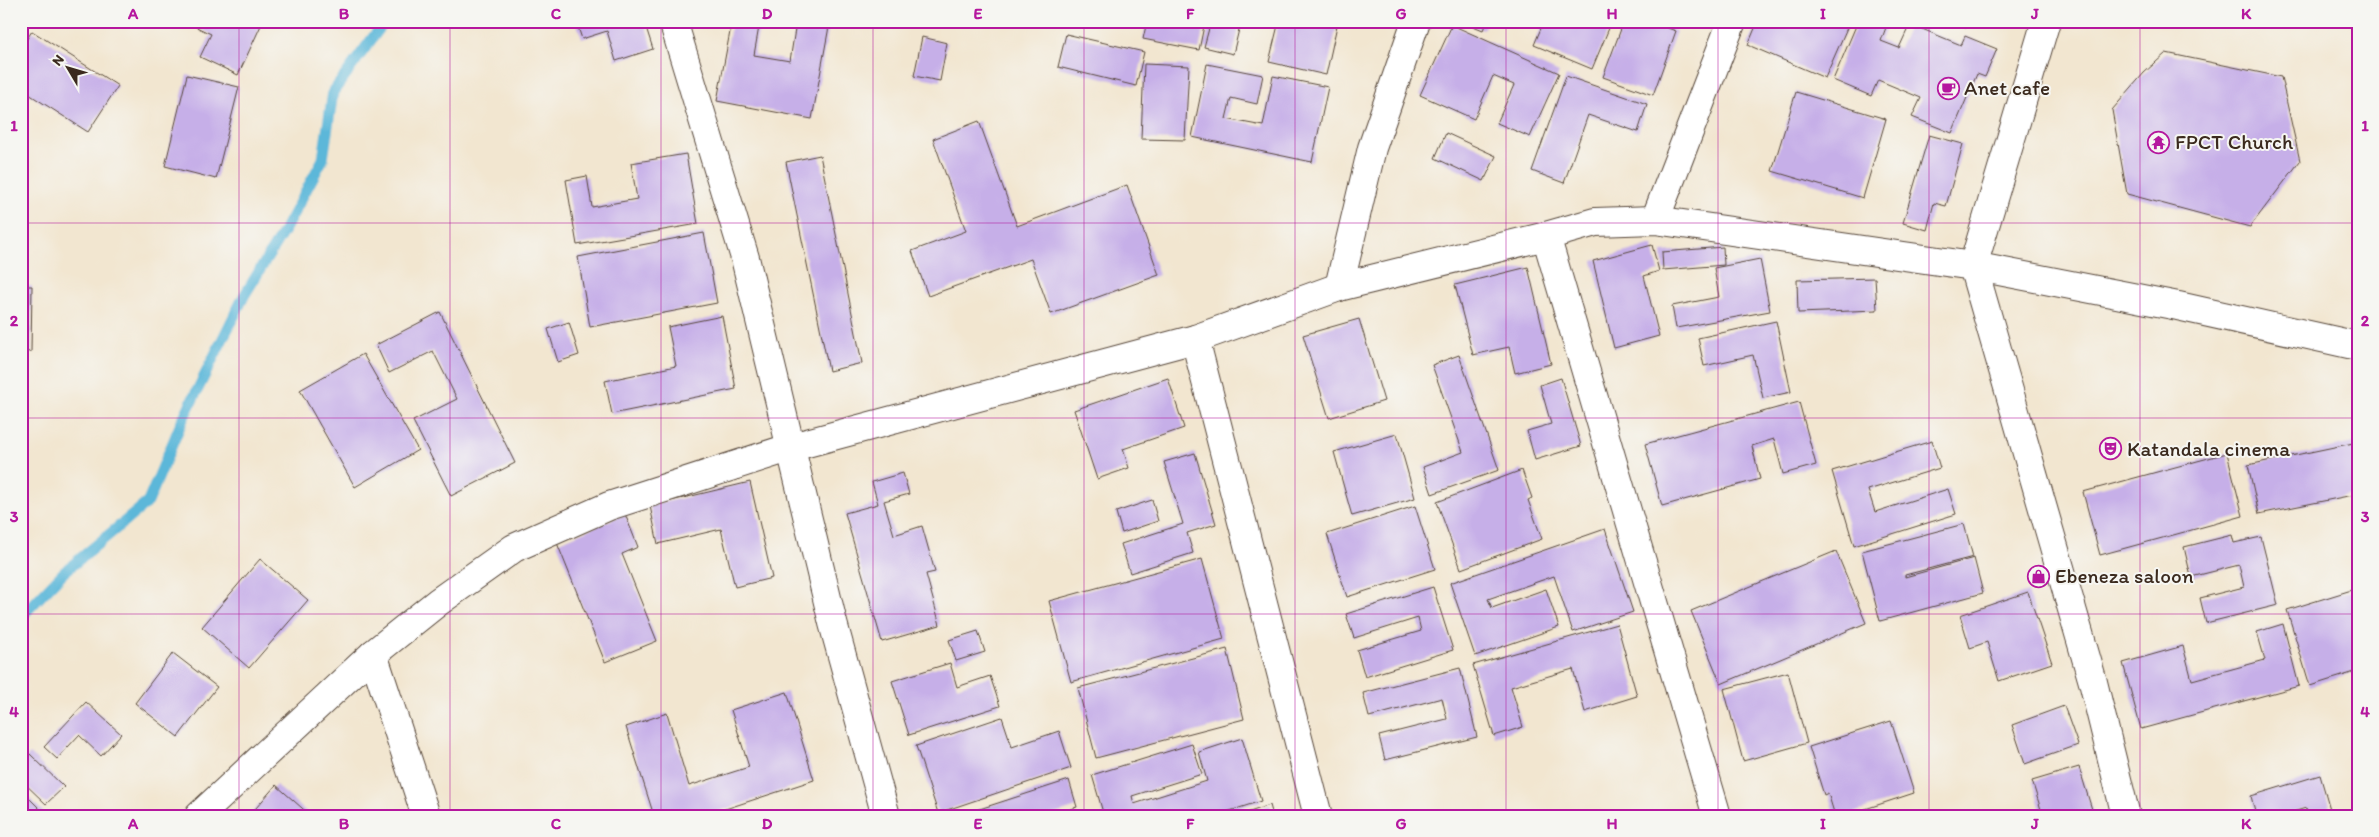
<svg xmlns="http://www.w3.org/2000/svg" width="2379" height="837" font-family="Itim,sans-serif">
<style>
.lines{fill:none;stroke-linecap:round;stroke-linejoin:round}
.stream{stroke:#5cb7d9;stroke-width:11}
.building{fill:#c6afe8}
.minor-casing{stroke:#564639;stroke-width:30}
.tertiary-casing{stroke:#564639;stroke-width:30}
.minor{stroke:#fff;stroke-width:28}
.tertiary{stroke:#fff;stroke-width:28}
.grid{fill:none;stroke:#b5179e;stroke-width:1;stroke-opacity:0.55}
.labels{text-anchor:middle;stroke-width:4;stroke-linejoin:round;paint-order:stroke}
.poi-label{font-size:21px;fill:#3b2a1e;stroke:#f6f6f2;text-anchor:start}
.neatline{fill:none;stroke:#b5179e;stroke-width:2}
.grid-label{font-size:16px;text-anchor:middle;font-weight:bold;fill:#b5179e}
</style>
<rect width="100%" height="100%" fill="#f6f6f2"/>
<filter id="ink" filterUnits="userSpaceOnUse"><feTurbulence type="fractalNoise" baseFrequency=".02" numOctaves="2"/><feDisplacementMap in="SourceGraphic" scale="10" xChannelSelector="R" yChannelSelector="G"/><feConvolveMatrix kernelMatrix="1 2 1 2 8 2 1 2 1" color-interpolation-filters="sRGB"/></filter>
<filter id="wash" filterUnits="userSpaceOnUse"><feTurbulence type="fractalNoise" baseFrequency=".0096" numOctaves="4" result="noise"/><feDisplacementMap in="SourceGraphic" scale="20" xChannelSelector="R" yChannelSelector="G"/><feGaussianBlur stdDeviation="1.12" result="paint"/><feColorMatrix in="noise" values="0 0 0 0 0 0 0 0 0 0 0 0 0 0 0 0 0 1.4 0 .05"/><feComposite in="paint" operator="in"/></filter>
<g filter="url(#wash)">
<rect width="100%" height="100%" fill="#f2e6d0"/>
<g class="lines">
<polyline class="stream" points="21,617 63,573 148,502 182,421 244,296 285,229 323,159 333,92 385,21"/>
</g>
<g id="blocks">
<g class="building">
<polygon points="193,21 263,21 238,75 200,57 211,34 192,25"/>
<polygon points="576,21 644,21 653,49 616,61 607,31 582,39"/>
<polygon points="732,21 760,21 754,55 790,61 795,29 765,23 766,21 830,21 812,119 717,101"/>
<polygon points="1147,21 1205,21 1199,50 1143,39"/>
<polygon points="1211,21 1241,21 1233,54 1204,47"/>
<polygon points="1279,21 1338,21 1326,75 1269,62"/>
<polygon points="1461,21 1487,21 1483,30"/>
<polygon points="1544,21 1612,21 1592,69 1534,45"/>
<polygon points="1624,21 1648,21 1676,31 1653,95 1603,77"/>
<polygon points="1758,21 1850,21 1825,78 1748,45"/>
<polygon points="1858,21 1888,22 1881,41 1899,48 1910,24 1961,45 1965,36 1997,49 1985,77 1977,74 1952,133 1912,117 1921,98 1878,80 1871,96 1833,80"/>
<polygon points="1953,21 1968,21 1966,28 1953,23"/>
<polygon points="1452,25 1559,73 1530,137 1497,123 1514,85 1493,76 1474,119 1420,95"/>
<polygon points="32,31 118,86 88,132 21,89 21,48"/>
<polygon points="1066,34 1144,52 1136,86 1058,67"/>
<polygon points="922,37 947,43 940,81 914,76"/>
<polygon points="2166,53 2281,77 2300,161 2250,227 2127,194 2112,110 2144,73"/>
<polygon points="1144,64 1189,66 1185,140 1141,139"/>
<polygon points="1207,64 1263,75 1257,104 1231,98 1226,119 1263,126 1273,76 1328,87 1312,162 1192,137"/>
<polygon points="187,75 239,87 216,179 165,166"/>
<polygon points="1566,76 1647,104 1638,132 1588,115 1564,183 1532,171"/>
<polygon points="1796,92 1886,119 1863,198 1772,171"/>
<polygon points="979,121 1017,226 1127,185 1159,275 1051,314 1031,259 928,296 912,251 966,231 933,139"/>
<polygon points="1446,133 1496,156 1484,181 1435,158"/>
<polygon points="1929,135 1963,144 1946,206 1934,203 1927,230 1903,223"/>
<polygon points="686,154 698,224 577,245 566,180 587,176 592,207 637,199 631,163"/>
<polygon points="820,155 862,363 829,371 786,162"/>
<polygon points="704,233 717,303 590,327 578,257"/>
<polygon points="1652,245 1659,271 1644,276 1659,336 1614,348 1593,261"/>
<polygon points="1723,247 1724,265 1663,270 1662,252"/>
<polygon points="1760,259 1770,311 1676,328 1672,306 1719,297 1714,268"/>
<polygon points="1528,267 1551,364 1515,373 1509,347 1473,355 1455,285"/>
<polygon points="1875,278 1877,310 1798,313 1797,280"/>
<polygon points="21,286 32,286 31,352 21,351"/>
<polygon points="440,312 515,463 451,496 413,421 457,399 433,351 389,373 376,345"/>
<polygon points="722,316 736,389 612,414 605,381 676,366 668,327"/>
<polygon points="1359,319 1384,401 1329,418 1303,335"/>
<polygon points="1776,321 1791,392 1763,398 1753,355 1704,366 1698,338"/>
<polygon points="569,322 579,355 558,362 548,329"/>
<polygon points="363,354 418,450 355,487 300,390"/>
<polygon points="1459,355 1499,470 1432,494 1423,467 1463,452 1432,365"/>
<polygon points="1168,378 1184,428 1123,449 1129,468 1097,479 1074,410"/>
<polygon points="1561,378 1581,446 1535,460 1527,431 1551,424 1540,385"/>
<polygon points="1799,402 1816,465 1783,474 1774,439 1752,446 1760,479 1662,506 1645,444"/>
<polygon points="1397,434 1415,498 1352,516 1334,452"/>
<polygon points="1932,441 1940,468 1868,490 1875,512 1948,489 1956,514 1854,546 1832,471"/>
<polygon points="2358,442 2358,494 2259,514 2248,465"/>
<polygon points="1195,453 1216,524 1187,533 1193,553 1130,573 1121,544 1183,524 1164,462"/>
<polygon points="2227,453 2243,516 2100,555 2083,492"/>
<polygon points="1522,470 1532,498 1528,500 1542,539 1461,569 1437,502"/>
<polygon points="903,473 909,494 884,501 894,535 922,526 935,572 926,574 940,625 882,642 845,513 878,504 872,482"/>
<polygon points="750,482 772,578 735,587 721,529 658,544 650,506"/>
<polygon points="1152,500 1158,521 1122,533 1116,512"/>
<polygon points="1415,506 1435,569 1347,597 1327,534"/>
<polygon points="2358,506 2358,525 2357,525 2353,507"/>
<polygon points="625,514 638,547 622,554 657,641 605,662 557,543"/>
<polygon points="1964,524 1973,557 1905,575 1905,577 1974,558 1983,593 1880,621 1862,551"/>
<polygon points="1605,529 1633,612 1573,632 1554,576 1488,599 1492,608 1546,589 1559,627 1475,656 1450,583"/>
<polygon points="2232,535 2234,543 2261,537 2278,605 2206,623 2200,598 2244,587 2239,565 2191,577 2184,547"/>
<polygon points="1836,551 1866,623 1721,684 1691,611"/>
<polygon points="260,559 308,600 249,668 202,627"/>
<polygon points="1202,559 1224,639 1071,682 1049,601"/>
<polygon points="1433,587 1453,650 1365,677 1357,650 1421,631 1418,618 1354,638 1346,614"/>
<polygon points="2358,588 2358,671 2310,686 2287,610"/>
<polygon points="2028,592 2052,663 1999,681 1987,642 1970,648 1960,615"/>
<polygon points="1617,624 1637,696 1585,712 1573,669 1511,687 1523,727 1494,736 1473,665"/>
<polygon points="2283,624 2299,686 2141,729 2123,663 2183,646 2192,680 2265,660 2257,632"/>
<polygon points="978,631 985,652 956,661 949,640"/>
<polygon points="1227,649 1244,719 1096,758 1078,688"/>
<polygon points="173,653 217,687 178,737 135,703"/>
<polygon points="950,663 957,687 990,676 1000,706 909,735 892,681"/>
<polygon points="1460,668 1477,737 1385,760 1379,736 1447,719 1442,698 1369,717 1363,693"/>
<polygon points="1788,672 1807,743 1743,761 1724,689"/>
<polygon points="787,692 814,780 704,816 654,816 626,727 667,713 689,786 749,767 731,710"/>
<polygon points="86,702 121,734 101,756 79,735 57,759 44,747"/>
<polygon points="2064,706 2078,745 2025,764 2012,725"/>
<polygon points="1002,717 1012,747 1059,731 1071,768 938,813 916,746"/>
<polygon points="1891,721 1914,793 1844,816 1835,816 1828,793 1824,795 1809,747"/>
<polygon points="1242,738 1261,801 1214,816 1104,816 1092,775 1192,744 1202,774 1132,796 1134,804 1207,781 1199,752"/>
<polygon points="30,754 64,787 46,804 21,780 21,763"/>
<polygon points="2079,767 2094,816 2043,816 2032,781"/>
<polygon points="2320,775 2332,816 2309,816 2306,808 2280,816 2256,816 2251,796"/>
<polygon points="1069,780 1077,807 1049,816 958,816"/>
<polygon points="276,785 311,816 249,816"/>
<polygon points="21,790 47,816 21,816"/>
<polygon points="1270,805 1273,816 1241,816 1241,815"/>
</g>
</g>
</g>
<g filter="url(#ink)">
<use href="#blocks" fill-opacity="0" stroke="#564639" stroke-width="1"/>
<g class="lines">
<defs>
<g id="minor">
<polyline points="2046,21 1973,266 2093,682 2126,816"/>
<polyline points="1655,220 1732,21"/>
<polyline points="1546,236 1717,816"/>
<polyline points="1339,287 1372,148 1416,21"/>
<polyline points="1195,339 1318,816"/>
<polyline points="373,654 426,816"/>
<polyline points="199,816 373,654 438,602 514,548 609,506 792,447 1195,339 1339,287 1546,236 1595,222 1655,220 1973,266 2178,306 2358,346"/>
</g>
<polyline id="tertiary" points="673,21 745,258 833,623 886,816"/>
</defs>
<use href="#minor" class="minor-casing"/>
<use href="#tertiary" class="tertiary-casing"/>
<use href="#minor" class="minor"/>
<use href="#tertiary" class="tertiary"/>
</g>
</g>
<path class="grid" d="M239 21V816M450 21V816M661 21V816M873 21V816M1084 21V816M1295 21V816M1506 21V816M1718 21V816M1929 21V816M2140 21V816M21 223H2358M21 418H2358M21 614H2358"/>
<defs>
<symbol id="cafe-ring" viewBox="-11 -11 22 22"><circle r="9.5" fill="#f6f6f2" stroke="#b5179e" stroke-width="1.5"/><path d="M-5.5-4.5H6V0H3Q3 3.5 0 3.5H-2.5Q-5.5 3.5-5.5 0ZM3-3.2v2h1.7v-2ZM-6 4.5H4V6H-6Z" fill="#b5179e"/></symbol>
<symbol id="temple-ring" viewBox="-11 -11 22 22"><circle r="9.5" fill="#f6f6f2" stroke="#b5179e" stroke-width="1.5"/><path d="M0-6L5-2H3V0L6.5 2.5H4V6H1.5V3h-3V6H-4V2.5H-6.5L-3 0V-2H-5Z" fill="#b5179e"/></symbol>
<symbol id="theatre-ring" viewBox="-11 -11 22 22"><circle r="9.5" fill="#f6f6f2" stroke="#b5179e" stroke-width="1.5"/><path d="M-5-5.5Q0-4 5-5.5V0Q5 5 0 6Q-5 5-5 0ZM-3.3-2.5H-1v1.5H-3.3ZM1-2.5H3.3v1.5H1ZM-2.8 1Q0 5.5 2.8 1Z" fill="#b5179e"/></symbol>
<symbol id="shop-ring" viewBox="-11 -11 22 22"><circle r="9.5" fill="#f6f6f2" stroke="#b5179e" stroke-width="1.5"/><path d="M-5-2.5h2.3a2.7 3.5 0 0 1 5.4 0H5L5.5 6h-11ZM-1.5-2.5h3a1.5 2.3 0 0 0-3 0Z" fill="#b5179e"/></symbol>
</defs>
<g fill-rule="evenodd">
<use href="#cafe-ring" x="1936" y="76" width="25" height="25"/>
<use href="#temple-ring" x="2146" y="130" width="25" height="25"/>
<use href="#theatre-ring" x="2098" y="436" width="25" height="25"/>
<use href="#shop-ring" x="2026" y="564" width="25" height="25"/>
</g>
<g class="labels">
<g class="poi-label">
<text x="1964" y="95">Anet cafe</text>
<text x="2175" y="149">FPCT Church</text>
<text x="2127" y="456">Katandala cinema</text>
<text x="2055" y="583">Ebeneza saloon</text>
</g>
</g>
<rect width="2379" height="837" fill="none" stroke="#f6f6f2" stroke-width="55"/>
<g transform="translate(68 68) rotate(308)" stroke="#f6f6f2" stroke-width="4" paint-order="stroke">
<path d="M0-4L9 19L0 12L-9 19Z" fill="#3b2a1e"/>
<text y="-8" font-size="14" font-weight="bold" text-anchor="middle" fill="#3b2a1e">N</text>
</g>
<rect x="28" y="28" width="2324" height="782" class="neatline"/>
<g class="grid-label">
<text x="133" y="19">A</text>
<text x="344" y="19">B</text>
<text x="556" y="19">C</text>
<text x="767" y="19">D</text>
<text x="978" y="19">E</text>
<text x="1190" y="19">F</text>
<text x="1401" y="19">G</text>
<text x="1612" y="19">H</text>
<text x="1823" y="19">I</text>
<text x="2035" y="19">J</text>
<text x="2246" y="19">K</text>
<text x="14" y="131">1</text>
<text x="2365" y="131">1</text>
<text x="14" y="326">2</text>
<text x="2365" y="326">2</text>
<text x="14" y="522">3</text>
<text x="2365" y="522">3</text>
<text x="14" y="717">4</text>
<text x="2365" y="717">4</text>
<text x="133" y="829">A</text>
<text x="344" y="829">B</text>
<text x="556" y="829">C</text>
<text x="767" y="829">D</text>
<text x="978" y="829">E</text>
<text x="1190" y="829">F</text>
<text x="1401" y="829">G</text>
<text x="1612" y="829">H</text>
<text x="1823" y="829">I</text>
<text x="2035" y="829">J</text>
<text x="2246" y="829">K</text>
</g>
</svg>
